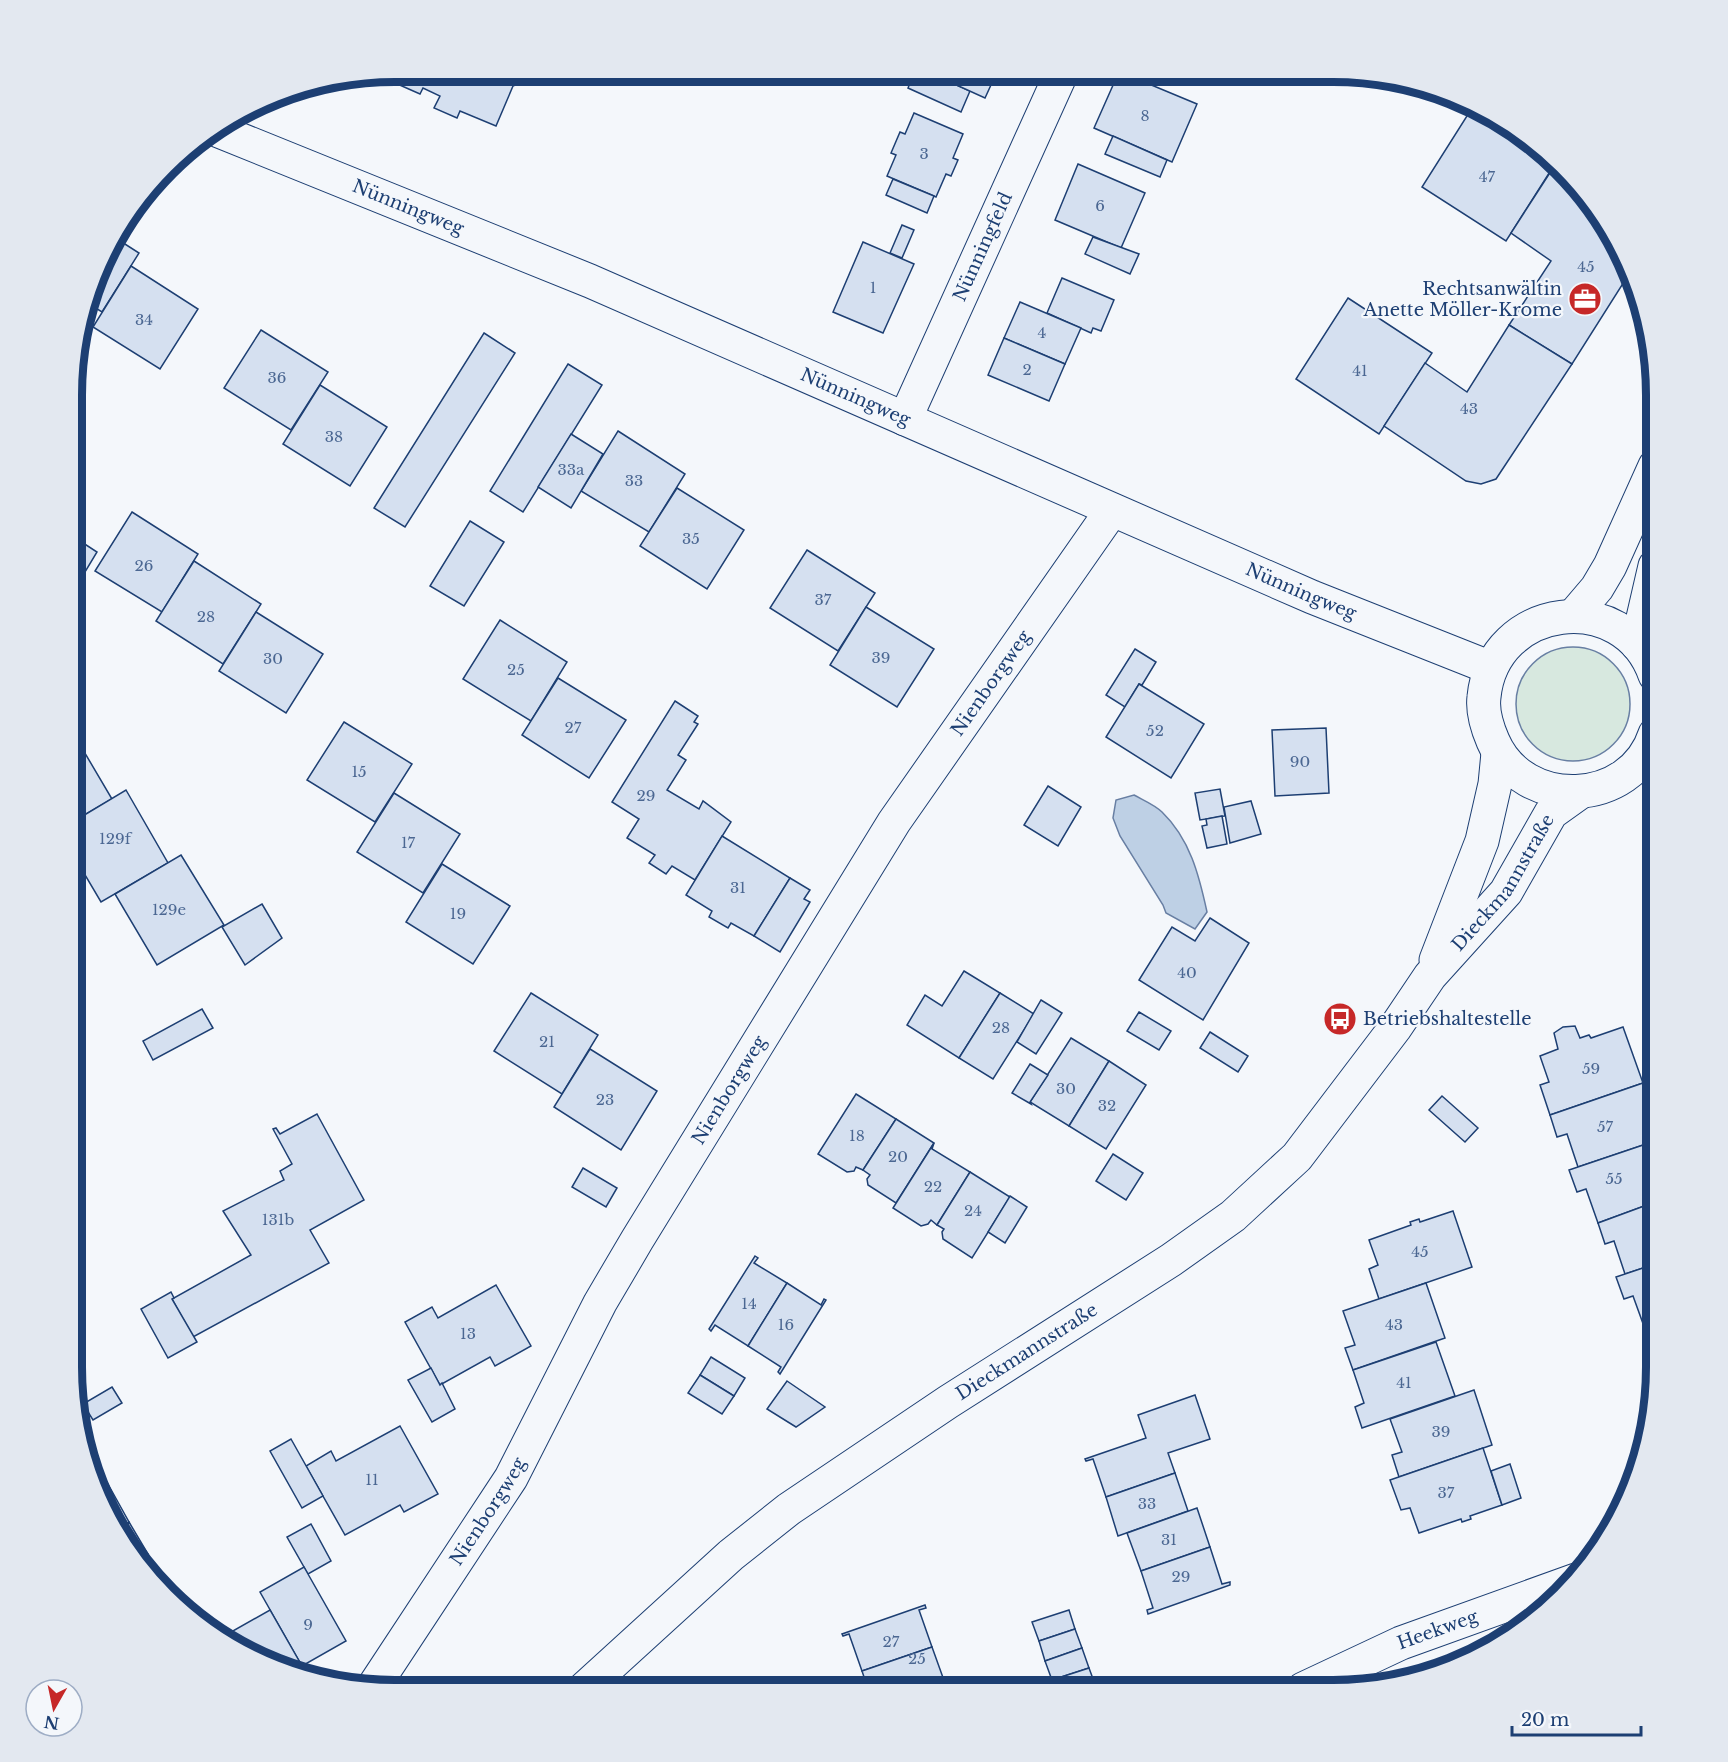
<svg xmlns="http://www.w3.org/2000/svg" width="1728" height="1762" font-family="'Libre Baskerville',serif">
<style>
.green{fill:#d7e8df;stroke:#687fa3;stroke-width:1.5}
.water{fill:#bed0e5;stroke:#687fa3;stroke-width:1.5}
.building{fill:#d5e0f0;stroke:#1d3f73;stroke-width:1.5}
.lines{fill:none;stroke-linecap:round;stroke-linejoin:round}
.street-casing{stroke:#1d3f73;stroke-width:35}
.secondary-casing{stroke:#1d3f73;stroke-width:35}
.street{stroke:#f4f7fb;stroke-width:33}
.secondary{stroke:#f4f7fb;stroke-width:33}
.labels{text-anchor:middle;stroke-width:4.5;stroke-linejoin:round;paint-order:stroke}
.number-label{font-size:15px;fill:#4b6792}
.street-label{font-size:18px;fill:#1d3f73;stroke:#f4f7fb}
.poi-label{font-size:18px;fill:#1d3f73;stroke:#f4f7fb;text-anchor:end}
.rim{fill:none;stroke:#1d3f73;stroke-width:8}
</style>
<rect width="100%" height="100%" fill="#f4f7fb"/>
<circle class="green" cx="1573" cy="704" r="57"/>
<path class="water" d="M1134 795C1143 800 1155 805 1162 812 1190 839 1199 875 1207 912L1195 929 1166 913 1163 905 1120 836 1113 818 1116 800Z"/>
<g class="building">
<polygon points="395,72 525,72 526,74 522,82 513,86 496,126 460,111 457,118 434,108 440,96 423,88 420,94 377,75"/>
<polygon points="914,73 930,73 970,91 961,112 908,88"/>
<polygon points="930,73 996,74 985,98"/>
<polygon points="1118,74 1125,74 1197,104 1172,162 1094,128"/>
<polygon points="1472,108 1514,132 1553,167 1506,241 1422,187"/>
<polygon points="914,113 963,134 953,158 958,160 951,176 946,174 936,197 887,176 896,155 891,153 900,132 905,134"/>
<polygon points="1113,136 1167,160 1160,177 1105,154"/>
<polygon points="1078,164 1145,193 1121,248 1055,220"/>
<polygon points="1553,168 1589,199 1629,274 1572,364 1509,325 1551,261 1511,233"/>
<polygon points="893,179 934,196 927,213 886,195"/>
<polygon points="902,225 914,230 902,258 890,253"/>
<polygon points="114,237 139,253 102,312 89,304"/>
<polygon points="1093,237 1139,254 1130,274 1085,254"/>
<polygon points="863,242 914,264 883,333 833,312"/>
<polygon points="131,266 198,309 160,369 93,327"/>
<polygon points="1062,278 1114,300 1101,331 1093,328 1091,333 1047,313"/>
<polygon points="1348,298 1432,353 1379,434 1296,379"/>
<polygon points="1020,302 1081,328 1065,364 1004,338"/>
<polygon points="1509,325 1572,364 1496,479 1481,484 1466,481 1384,426 1425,363 1467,392"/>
<polygon points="261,330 328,372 291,430 224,388"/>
<polygon points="484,333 515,353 405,527 374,508"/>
<polygon points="1004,338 1065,364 1049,401 988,375"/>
<polygon points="568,364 602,385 523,512 490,491"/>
<polygon points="320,385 387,427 350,486 283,444"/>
<polygon points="618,431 685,474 649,532 581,491"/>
<polygon points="571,434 603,454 571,508 538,487"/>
<polygon points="677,488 744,530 707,589 640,546"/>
<polygon points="132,512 198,554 162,612 95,571"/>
<polygon points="470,521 504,542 464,606 430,586"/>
<polygon points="77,539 97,552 82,577 77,574"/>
<polygon points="807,550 875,593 838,651 770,608"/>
<polygon points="194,561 261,604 223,664 156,621"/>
<polygon points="866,607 934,649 897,707 830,665"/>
<polygon points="256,612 323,654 286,713 219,671"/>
<polygon points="500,620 567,662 531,721 463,679"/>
<polygon points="1135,649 1156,662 1142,685 1139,684 1125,707 1106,695"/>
<polygon points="558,678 626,720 589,778 522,735"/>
<polygon points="1139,684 1204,724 1171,778 1106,737"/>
<polygon points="675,701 698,716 694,722 698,724 678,755 686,760 667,790 699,809 703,801 731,822 695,880 672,866 666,874 649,863 655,855 627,838 639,819 612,802"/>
<polygon points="344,722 412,764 375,822 307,780"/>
<polygon points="1326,728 1329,793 1275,796 1272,730"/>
<polygon points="76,738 112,799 76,820"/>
<polygon points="1048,786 1081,807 1058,846 1024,825"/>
<polygon points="1220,789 1225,816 1200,820 1195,793"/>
<polygon points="126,790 168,863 101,902 75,858 76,820"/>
<polygon points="394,793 460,834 423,893 357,852"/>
<polygon points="1251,801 1261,834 1230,843 1224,807"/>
<polygon points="1222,816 1227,844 1207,848 1202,826 1207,825 1206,819"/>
<polygon points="722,836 790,878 754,936 731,923 728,928 709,917 712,911 686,895"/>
<polygon points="181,855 224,925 157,965 115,894"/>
<polygon points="442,864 510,906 473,964 406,922"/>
<polygon points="790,878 810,890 804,899 810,902 780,952 754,936"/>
<polygon points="262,904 282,938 245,965 222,927"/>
<polygon points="1210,918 1249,943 1203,1020 1139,980 1172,927 1195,941"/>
<polygon points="964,971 1000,993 959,1058 907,1025 925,995 942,1006"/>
<polygon points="531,993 598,1035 562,1094 494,1051"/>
<polygon points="1000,993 1034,1014 993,1079 959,1058"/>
<polygon points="1041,1000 1062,1013 1036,1054 1017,1042"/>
<polygon points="202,1009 213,1028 153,1060 143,1041"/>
<polygon points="1139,1012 1171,1031 1159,1050 1127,1031"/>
<polygon points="1575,1026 1580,1038 1589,1035 1591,1038 1623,1027 1643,1083 1550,1115 1540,1085 1549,1082 1540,1056 1558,1049 1554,1033 1563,1027"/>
<polygon points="1210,1032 1248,1056 1238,1072 1200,1048"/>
<polygon points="1071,1038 1109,1061 1069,1126 1030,1102"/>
<polygon points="590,1049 657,1091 621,1150 554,1107"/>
<polygon points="1109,1061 1146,1085 1106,1149 1069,1126"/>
<polygon points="1030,1064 1048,1075 1030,1102 1031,1104 1012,1093"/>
<polygon points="1643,1083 1655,1121 1655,1141 1578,1167 1567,1134 1557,1137 1550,1115"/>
<polygon points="856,1094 896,1119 863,1170 856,1167 854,1171 847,1172 818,1154"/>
<polygon points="1442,1096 1478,1128 1465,1142 1429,1110"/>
<polygon points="317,1114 364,1200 310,1230 329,1263 193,1337 172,1299 251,1255 223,1211 284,1180 280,1171 292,1164 273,1129 276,1128 280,1134"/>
<polygon points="896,1119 934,1143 896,1203 868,1185 867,1179 870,1175 863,1170"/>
<polygon points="1655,1141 1655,1202 1598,1223 1586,1189 1577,1192 1569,1170"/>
<polygon points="934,1143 932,1149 970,1172 937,1225 931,1220 928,1224 921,1226 893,1208"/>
<polygon points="1113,1154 1143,1173 1126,1200 1096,1181"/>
<polygon points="583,1168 617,1188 606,1207 572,1187"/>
<polygon points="970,1172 1010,1197 972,1258 943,1239 942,1232 944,1229 937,1225"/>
<polygon points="1010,1196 1027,1207 1005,1243 988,1232"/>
<polygon points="1655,1202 1655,1264 1625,1274 1614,1241 1605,1244 1598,1223"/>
<polygon points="1453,1211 1472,1267 1379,1299 1369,1269 1378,1265 1369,1240 1411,1225 1410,1222 1419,1219 1420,1222"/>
<polygon points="755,1256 758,1258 754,1263 787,1283 748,1346 715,1325 711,1331 709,1329"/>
<polygon points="1655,1264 1655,1326 1645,1329 1633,1296 1624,1299 1616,1277"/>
<polygon points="787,1283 821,1305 824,1299 826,1300 780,1374 778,1372 781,1367 748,1346"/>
<polygon points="1426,1283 1445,1338 1353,1370 1345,1348 1355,1345 1343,1311"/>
<polygon points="496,1285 531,1346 495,1366 490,1357 440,1385 405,1322 432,1307 438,1318"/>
<polygon points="171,1292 174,1298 172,1299 197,1342 168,1358 141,1309"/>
<polygon points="1436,1342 1455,1396 1362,1428 1355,1407 1364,1403 1353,1370"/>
<polygon points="711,1357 745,1378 734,1396 700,1375"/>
<polygon points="431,1368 440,1385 442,1383 455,1409 432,1422 408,1380"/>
<polygon points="700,1375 734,1396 722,1414 688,1393"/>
<polygon points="787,1381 825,1407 796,1427 767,1409"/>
<polygon points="112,1387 122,1403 93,1420 83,1404"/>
<polygon points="1474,1390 1492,1445 1399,1477 1392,1455 1402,1452 1390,1419"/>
<polygon points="1195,1395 1210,1439 1168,1453 1175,1473 1106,1497 1093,1459 1086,1461 1085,1459 1146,1438 1138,1415"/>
<polygon points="400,1426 438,1494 404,1512 400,1505 345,1535 306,1466 331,1451 336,1461"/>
<polygon points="83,1439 129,1522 120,1528 89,1471"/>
<polygon points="291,1439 323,1496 302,1508 270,1451"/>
<polygon points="1483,1448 1502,1505 1470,1516 1471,1519 1462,1522 1461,1519 1419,1533 1410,1508 1401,1510 1390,1480"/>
<polygon points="1510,1464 1521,1498 1502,1505 1491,1471"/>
<polygon points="1175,1473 1188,1511 1118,1536 1106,1497"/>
<polygon points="1197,1508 1210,1547 1141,1571 1127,1533"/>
<polygon points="129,1522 148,1554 137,1561 120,1528"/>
<polygon points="311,1524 331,1561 308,1574 287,1537"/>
<polygon points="1210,1547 1222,1584 1230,1582 1230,1585 1148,1614 1147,1610 1153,1608 1141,1571"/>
<polygon points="304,1567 346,1641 302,1666 260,1592"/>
<polygon points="925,1605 926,1608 919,1610 932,1647 862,1671 849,1634 843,1636 842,1634"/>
<polygon points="270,1610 302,1666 297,1669 252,1657 227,1640 224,1636"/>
<polygon points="1069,1610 1075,1629 1039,1641 1032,1622"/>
<polygon points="1075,1629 1082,1648 1045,1661 1039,1641"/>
<polygon points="932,1647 946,1686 935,1689 868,1689 862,1671"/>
<polygon points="1082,1648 1089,1668 1052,1680 1045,1661"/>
<polygon points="1089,1668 1096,1687 1089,1689 1055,1689 1052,1680"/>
</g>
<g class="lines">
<defs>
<g id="street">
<path id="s1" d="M219 131 590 281 1312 597 1491 668"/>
<path id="s2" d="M905 419 1061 74"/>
<path id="s3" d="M372 1689 511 1478 600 1303 637 1240 894 822 1112 510"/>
<path id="s4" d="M1303 1689 1401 1643 1576 1580"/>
</g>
<g id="secondary">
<polyline points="1574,615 1597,588 1610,566 1655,466"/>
<polyline points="1637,644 1655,566"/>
<path d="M1655 675C1624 586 1493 603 1484 697 1482 712 1487 727 1493 741 1523 811 1631 808 1655 734"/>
<polyline points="1436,960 1482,841 1495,784 1498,753"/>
<path id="s5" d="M584 1689 731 1555 789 1509 948 1402 1171 1260 1233 1216 1297 1157 1395 1028 1430 976 1506 892 1551 813 1579 793"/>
</g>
</defs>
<use href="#street" class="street-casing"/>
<use href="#secondary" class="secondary-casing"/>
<use href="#street" class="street"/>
<use href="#secondary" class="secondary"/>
</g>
<defs>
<symbol id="office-disc" viewBox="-11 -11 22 22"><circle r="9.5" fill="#c62828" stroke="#f4f7fb"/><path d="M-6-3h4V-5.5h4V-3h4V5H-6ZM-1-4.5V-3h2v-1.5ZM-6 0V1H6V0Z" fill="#fff"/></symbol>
<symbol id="bus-disc" viewBox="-11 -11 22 22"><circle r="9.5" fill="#c62828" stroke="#f4f7fb"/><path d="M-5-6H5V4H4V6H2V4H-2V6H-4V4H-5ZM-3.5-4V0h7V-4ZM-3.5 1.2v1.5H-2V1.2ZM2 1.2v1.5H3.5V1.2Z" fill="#fff"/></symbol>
</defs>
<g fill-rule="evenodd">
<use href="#office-disc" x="1566" y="280" width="38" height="38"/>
<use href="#bus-disc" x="1321" y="1000" width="38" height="38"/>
</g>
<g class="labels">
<g class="number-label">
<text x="1145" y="121">8</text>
<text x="924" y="159">3</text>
<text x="1487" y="182">47</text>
<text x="1100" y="211">6</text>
<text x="1586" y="272">45</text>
<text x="873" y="293">1</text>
<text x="144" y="325">34</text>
<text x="1042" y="338">4</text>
<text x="1027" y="375">2</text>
<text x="1360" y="376">41</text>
<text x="277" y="383">36</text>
<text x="1469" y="414">43</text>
<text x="334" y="442">38</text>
<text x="571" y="475">33a</text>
<text x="634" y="486">33</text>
<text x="691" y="544">35</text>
<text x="144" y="571">26</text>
<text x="823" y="605">37</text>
<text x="206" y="622">28</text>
<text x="881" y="663">39</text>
<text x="273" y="664">30</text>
<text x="516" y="675">25</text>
<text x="573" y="733">27</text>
<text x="1155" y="736">52</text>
<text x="1300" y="767">90</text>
<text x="359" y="777">15</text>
<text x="646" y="801">29</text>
<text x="115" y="844">129f</text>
<text x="408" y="848">17</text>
<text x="738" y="893">31</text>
<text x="169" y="915">129e</text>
<text x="458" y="919">19</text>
<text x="1187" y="978">40</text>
<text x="1001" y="1033">28</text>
<text x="547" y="1047">21</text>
<text x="1591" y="1074">59</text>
<text x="1066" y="1094">30</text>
<text x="605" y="1105">23</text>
<text x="1107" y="1111">32</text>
<text x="1605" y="1132">57</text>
<text x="857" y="1141">18</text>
<text x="898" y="1162">20</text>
<text x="1614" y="1184">55</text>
<text x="933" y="1192">22</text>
<text x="973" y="1216">24</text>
<text x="278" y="1225">131b</text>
<text x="1420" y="1257">45</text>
<text x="749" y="1309">14</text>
<text x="786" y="1330">16</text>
<text x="1394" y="1330">43</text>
<text x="468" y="1339">13</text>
<text x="1404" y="1388">41</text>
<text x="1441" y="1437">39</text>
<text x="372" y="1485">11</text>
<text x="1446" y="1498">37</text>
<text x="1147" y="1509">33</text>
<text x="1169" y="1545">31</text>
<text x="1181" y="1582">29</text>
<text x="308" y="1630">9</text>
<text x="891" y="1647">27</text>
<text x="917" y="1664">25</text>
</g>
<g class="street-label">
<text dy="6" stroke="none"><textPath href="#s1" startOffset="204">Nünningweg</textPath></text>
<text dy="6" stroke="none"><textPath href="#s2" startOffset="189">Nünningfeld</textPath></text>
<text dy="6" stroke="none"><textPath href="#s1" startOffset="690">Nünningweg</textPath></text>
<text dy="6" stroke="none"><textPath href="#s1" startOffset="1176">Nünningweg</textPath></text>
<text dy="6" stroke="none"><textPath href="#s3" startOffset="1182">Nienborgweg</textPath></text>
<text dy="6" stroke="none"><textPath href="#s5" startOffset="1236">Dieckmannstraße</textPath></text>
<text dy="6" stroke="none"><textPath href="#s3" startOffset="698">Nienborgweg</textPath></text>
<text dy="6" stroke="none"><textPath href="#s5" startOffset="558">Dieckmannstraße</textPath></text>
<text dy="6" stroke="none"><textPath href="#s3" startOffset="212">Nienborgweg</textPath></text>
<text dy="6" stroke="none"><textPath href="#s4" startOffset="147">Heekweg</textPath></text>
</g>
<g class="poi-label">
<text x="1562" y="295">Rechtsanwältin<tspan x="1562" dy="21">Anette Möller-Krome</tspan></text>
<text x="1363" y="1025" text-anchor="start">Betriebshaltestelle</text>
</g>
</g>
<path d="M0 0H1728V1762H0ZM395 82H1333A313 313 0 0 1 1646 395V1367A313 313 0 0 1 1333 1680H395A313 313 0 0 1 82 1367V395A313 313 0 0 1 395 82Z" fill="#e3e8f0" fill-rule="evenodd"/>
<path class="rim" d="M395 82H1333A313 313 0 0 1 1646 395V1367A313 313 0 0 1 1333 1680H395A313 313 0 0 1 82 1367V395A313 313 0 0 1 395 82Z"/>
<g transform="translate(54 1708) rotate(189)"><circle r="28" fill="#f4f7fb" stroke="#9eadc5" stroke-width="1.5"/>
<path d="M0-4.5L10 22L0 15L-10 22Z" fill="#c62828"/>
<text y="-9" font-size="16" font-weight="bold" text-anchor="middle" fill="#1d3f73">N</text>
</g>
<path d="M1512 1726v9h129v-9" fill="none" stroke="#1d3f73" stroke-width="3"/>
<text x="1521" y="1726" font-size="18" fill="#1d3f73" stroke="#f4f7fb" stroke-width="4.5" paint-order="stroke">20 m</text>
</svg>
